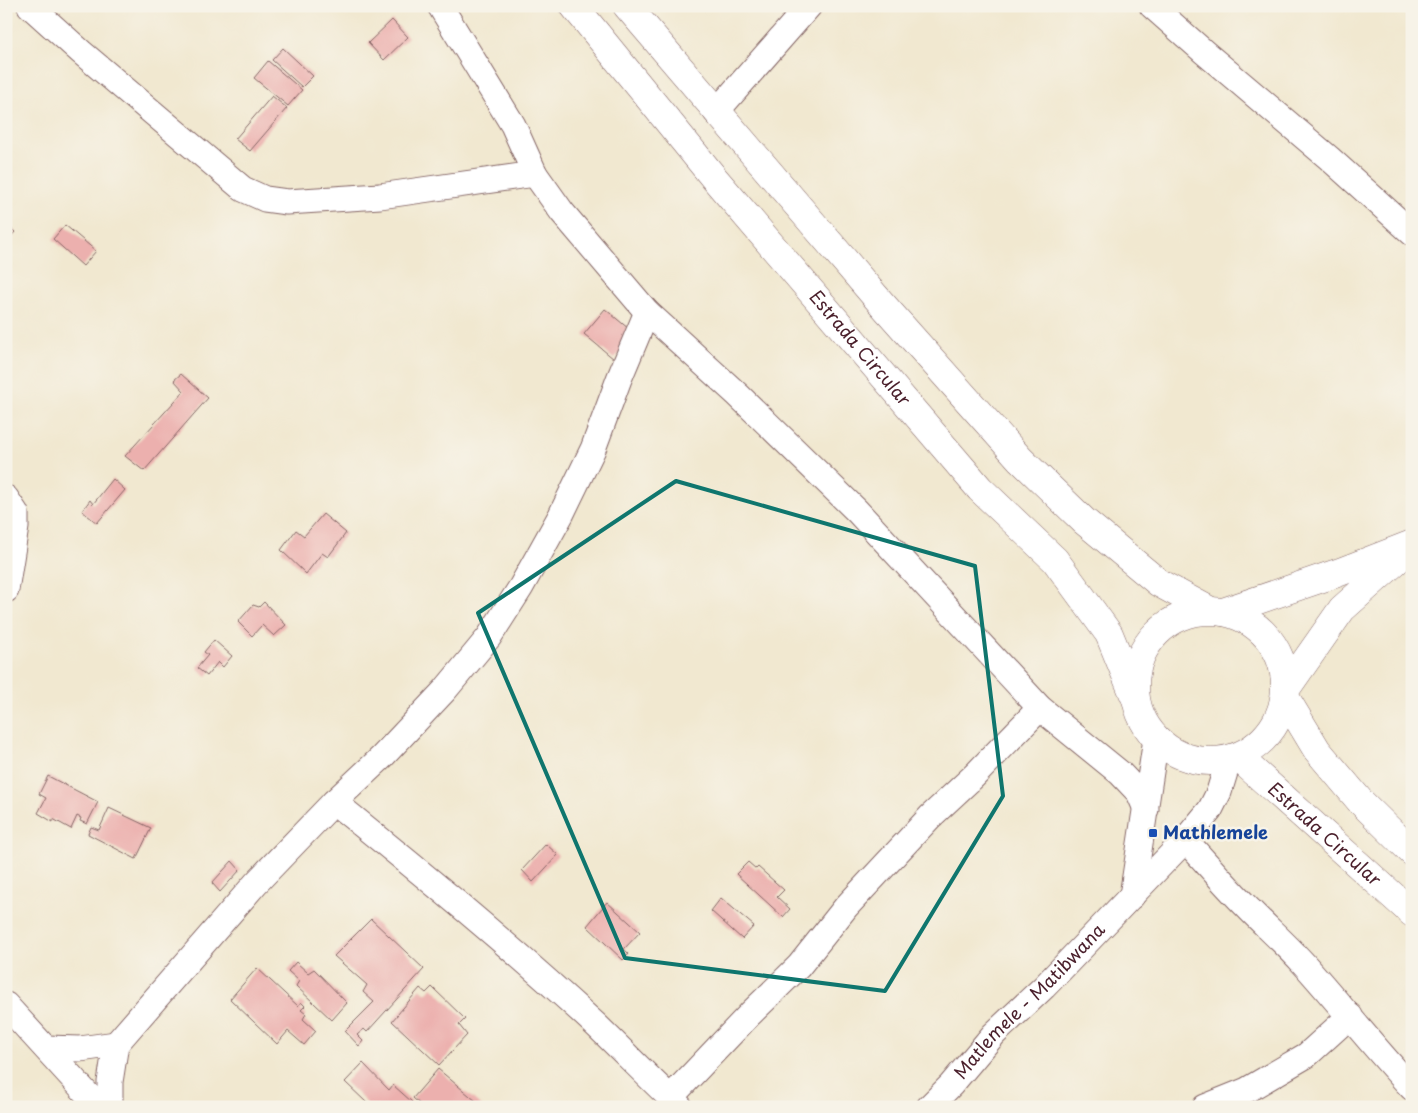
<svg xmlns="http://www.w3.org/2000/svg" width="1418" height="1113" font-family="'Playpen Sans',sans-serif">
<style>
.building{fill:#ecb0ae}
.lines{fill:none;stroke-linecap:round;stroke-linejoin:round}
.minor-casing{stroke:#846565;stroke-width:27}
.tertiary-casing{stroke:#846565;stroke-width:29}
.primary-casing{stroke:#846565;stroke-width:29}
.minor{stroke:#fff;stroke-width:25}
.tertiary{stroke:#fff;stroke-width:28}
.primary{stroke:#fff;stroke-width:28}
.marked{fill:none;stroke:#0f766e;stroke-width:4;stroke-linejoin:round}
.transit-dot{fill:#1a4fb4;stroke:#f7f3e8;stroke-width:2}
.labels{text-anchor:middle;stroke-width:5;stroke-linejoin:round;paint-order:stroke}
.street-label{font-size:18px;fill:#4a1f2b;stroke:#f7f3e8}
.transit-label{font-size:18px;font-weight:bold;fill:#164399;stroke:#f7f3e8;text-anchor:start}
</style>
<rect width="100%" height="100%" fill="#f7f3e8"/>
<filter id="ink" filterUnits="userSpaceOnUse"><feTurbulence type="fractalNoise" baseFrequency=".02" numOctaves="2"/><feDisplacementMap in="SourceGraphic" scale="10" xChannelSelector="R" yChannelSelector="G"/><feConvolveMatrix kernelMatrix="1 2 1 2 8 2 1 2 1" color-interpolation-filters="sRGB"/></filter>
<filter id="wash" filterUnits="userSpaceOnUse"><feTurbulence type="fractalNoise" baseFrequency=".0096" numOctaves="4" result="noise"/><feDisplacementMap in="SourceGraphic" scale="20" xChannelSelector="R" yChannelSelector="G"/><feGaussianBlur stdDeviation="1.12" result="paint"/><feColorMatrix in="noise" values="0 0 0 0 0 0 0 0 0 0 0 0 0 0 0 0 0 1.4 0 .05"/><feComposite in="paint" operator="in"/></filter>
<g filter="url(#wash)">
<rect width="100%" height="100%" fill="#f1e8d0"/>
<g id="blocks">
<g class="building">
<polygon points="392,20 408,37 384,60 368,43"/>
<polygon points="283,48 313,76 302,87 272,60"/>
<polygon points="268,61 302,90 288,106 254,78"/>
<polygon points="272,96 287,108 250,151 235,139"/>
<polygon points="6,224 15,232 6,242"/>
<polygon points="65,225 96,251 83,266 53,239"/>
<polygon points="605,309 635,334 614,359 584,334"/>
<polygon points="181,374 208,398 144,471 125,456 184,391 174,380"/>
<polygon points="113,479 125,490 97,523 82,511 90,500 93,504"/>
<polygon points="323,514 346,533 328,557 322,553 306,574 281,550 296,530 304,536"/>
<polygon points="264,602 286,625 274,636 262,625 252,636 238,622 253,605 259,607"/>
<polygon points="214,640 232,656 223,667 218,662 207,676 197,668 208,655 204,652"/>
<polygon points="48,776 98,802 87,824 80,821 81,818 77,816 71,829 53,819 53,822 38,813 46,798 39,794"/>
<polygon points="109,808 151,828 136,859 88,834 91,827 99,830"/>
<polygon points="546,844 558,855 533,882 522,870"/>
<polygon points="232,861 240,870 220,892 212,883"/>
<polygon points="748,862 756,869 758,867 784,890 777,897 790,909 783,917 736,874"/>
<polygon points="721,898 754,926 742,939 711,911"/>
<polygon points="607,902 640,932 624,949 629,954 623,960 587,926"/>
<polygon points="371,919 424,969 367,1032 364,1029 357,1035 363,1041 359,1046 345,1031 374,1002 363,992 367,985 334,956"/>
<polygon points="296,962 308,973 314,969 347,1003 332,1020 296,986 299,981 288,971"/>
<polygon points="257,968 298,1006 301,1002 305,1006 301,1010 306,1014 303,1019 316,1031 304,1045 288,1031 277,1044 230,999"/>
<polygon points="432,987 465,1019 459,1025 467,1035 439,1065 392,1021 420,988 426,993"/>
<polygon points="363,1063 389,1090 393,1085 412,1102 407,1107 363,1107 367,1103 345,1082"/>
<polygon points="438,1069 483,1107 423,1107 413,1098"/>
</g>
</g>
</g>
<g filter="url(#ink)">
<use href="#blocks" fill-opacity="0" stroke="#846565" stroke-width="1"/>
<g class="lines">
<defs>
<g id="minor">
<polyline points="30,6 81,52 243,189 265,199 287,202 380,196 535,174"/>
<polyline points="440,6 513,125 535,174 562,212 647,312 738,395 857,511 1040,708 1120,773 1139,793 1146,809"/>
<polyline points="1152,6 1204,52 1329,158 1412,233"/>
<polyline points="716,112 809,6"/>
<polyline points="6,498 16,513 16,527 6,590"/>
<path d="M334 802C423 874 512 947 596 1025 624 1052 651 1080 680 1107"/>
<path d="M1185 840C1205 861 1224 884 1245 905 1264 925 1285 943 1304 964 1341 1005 1374 1048 1412 1088"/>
<polyline points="1132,896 1156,739"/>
<polyline points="6,1005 99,1107"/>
<polyline points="46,1048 80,1049 116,1044"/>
<polyline points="670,1098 750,1014 799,966 846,907 930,817 974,776 1040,708"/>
<polyline points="110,1107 110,1082 116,1044 256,883 334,802 382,757 445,690 489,637 521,587 561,515 593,449 619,379 647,312"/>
<path id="s1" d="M929 1107 951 1085 994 1034 1044 987 1185 840 1210 810 1219 792 1229 759"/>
<polyline points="1205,1107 1247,1090 1307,1055 1350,1016"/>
</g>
<g id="tertiary">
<polyline points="1223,612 1340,572 1412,544"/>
<polyline points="1286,689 1342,609 1405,553"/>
</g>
<g id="primary">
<path id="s2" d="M574 6 715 179 980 489 1055 560 1109 634 1134 695"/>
<polyline points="627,6 875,296 1020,459 1084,521 1159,583 1207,609"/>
<circle cx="1210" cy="686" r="75"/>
<polyline points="1285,697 1317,750 1360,801 1412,852"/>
<path id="s3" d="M1238 757 1412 913"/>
</g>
</defs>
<use href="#minor" class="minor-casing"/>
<use href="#tertiary" class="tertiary-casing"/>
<use href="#primary" class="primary-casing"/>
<use href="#minor" class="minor"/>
<use href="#tertiary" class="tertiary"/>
<use href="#primary" class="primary"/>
</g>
</g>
<path class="marked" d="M676 481 975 566 1003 796 885 991 625 958 478 613Z"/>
<rect class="transit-dot" x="1148" y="828" width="10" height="10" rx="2.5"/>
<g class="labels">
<g class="street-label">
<text dy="6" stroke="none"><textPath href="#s2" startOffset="446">Estrada Circular</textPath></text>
<text dy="6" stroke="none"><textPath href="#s3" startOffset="116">Estrada Circular</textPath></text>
<text dy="6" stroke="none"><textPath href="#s1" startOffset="146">Matlemele - Matibwana</textPath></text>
</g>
<g class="transit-label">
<text x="1163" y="839">Mathlemele</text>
</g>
</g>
<rect width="1418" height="1113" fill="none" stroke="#f7f3e8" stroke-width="25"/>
</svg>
